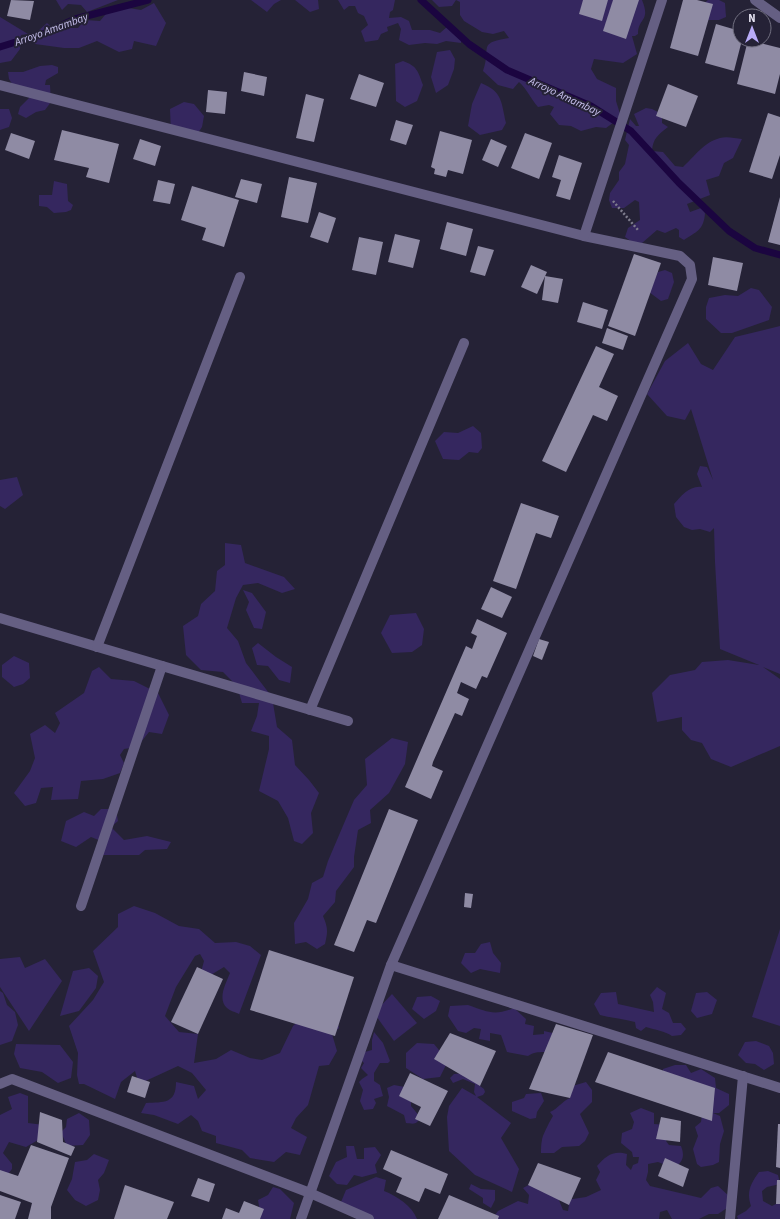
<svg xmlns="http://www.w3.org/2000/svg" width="780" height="1219" font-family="'Source Sans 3',sans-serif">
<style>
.green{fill:#35275f}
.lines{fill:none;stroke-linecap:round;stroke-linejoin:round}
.stream{stroke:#1b0540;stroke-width:7}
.building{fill:#8f8ba4}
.path{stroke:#7f7d8e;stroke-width:2.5;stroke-dasharray:2 2;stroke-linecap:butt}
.lane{stroke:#655f83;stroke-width:10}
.street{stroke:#655f83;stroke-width:10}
.labels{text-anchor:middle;stroke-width:4;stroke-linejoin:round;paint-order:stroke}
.water-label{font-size:11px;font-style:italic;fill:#c9c2ef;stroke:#252236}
</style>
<rect width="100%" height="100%" fill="#252236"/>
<g class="green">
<polygon points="56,0 118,0 87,12 81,5 68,4 62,10"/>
<polygon points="251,0 281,0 274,4 267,12"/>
<polygon points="295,0 318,0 319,9 310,12"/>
<polygon points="338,0 395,0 393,10 390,12 389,18 401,17 409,21 412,30 430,30 440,33 447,27 457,34 461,40 461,43 446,41 437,44 425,43 409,45 399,40 401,29 398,23 387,27 388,31 381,34 378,40 365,42 361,31 368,25 364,16 358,13 355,6 349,6 344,10"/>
<path d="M432 0H642C651 22 638 17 638 34L635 36H632L637 54 623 63 594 59 591 69 597 79 616 88V101L621 117 606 128 596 127 581 131 571 126 559 125 550 114 554 107 549 105 538 107C531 99 527 89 519 82L513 89 498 85 483 71C492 48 476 43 509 38L504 31 493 34 482 32 464 21 460 15V2L456 0 452 6 439 7Z"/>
<polygon points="708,0 719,0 725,3 726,17 719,20 706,20 702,5"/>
<polygon points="154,3 166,23 156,46 134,41 132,49 119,52 97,41 79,48 64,48 35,44 28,34 21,35 20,49 11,61 0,63 0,17 28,34 38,31 47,23 57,32 68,28 78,28 85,20 100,21 110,9 129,8 141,10"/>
<polygon points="450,50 455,59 454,69 448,85 436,93 431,77 437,52"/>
<path d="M403 61C417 66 418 71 423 85L417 101 405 107 396 101 395 64Z"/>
<polygon points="52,65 58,67 58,73 46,80 45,85 50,85 51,102 45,110 36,112 26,118 18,114 20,107 29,98 28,91 14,87 9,79 8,72 23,72 40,66"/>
<path d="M481 83C503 92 501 102 506 123L502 130 480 135 468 126 472 104Z"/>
<polygon points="184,102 194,104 204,116 202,127 196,136 171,133 170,109"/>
<path d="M646 108 652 109 662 114V123L668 127C658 135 653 138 652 151L663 152 675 166 683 167C694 157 704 142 720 138 726 136 735 138 742 139L733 158 724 163 719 176 706 180 710 195 687 204 690 212 701 208 705 213C704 230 696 232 684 240L679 237V230L676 228 665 233 657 230 642 243 632 242 625 237 628 228 640 220 639 202 635 200 624 208H612L609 200 610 193 619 180V172L625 164 629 145 625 140 630 119 636 126H639L634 114Z"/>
<polygon points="0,109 9,109 12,118 9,127 0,130"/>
<polygon points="54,181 67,184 68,201 73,205 71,210 66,212 54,213 47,207 39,206 39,195 52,195"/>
<polygon points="665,270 672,273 674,282 668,299 661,301 649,292 658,272"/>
<polygon points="751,288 759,290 772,307 769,320 732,333 721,333 706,319 706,307 709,298 725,295 738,296"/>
<path d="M780 326V674L763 667 780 679V746L731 767 711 759 702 743 691 740 682 730V717L657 722 652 693 670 675 695 670 702 662 728 660 759 665 720 649 715 562 714 528 710 532 700 529 692 530 684 527 676 517 674 504C681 496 690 485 702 487L697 474 700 466 707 467 713 480 691 409 685 420 667 416 647 394 665 361 688 343 701 364 713 370 735 337Z"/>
<polygon points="473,426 481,433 482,448 478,453 469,452 459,460 443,459 435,441 444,432 458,433"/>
<polygon points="17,477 23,495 5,509 0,506 0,480"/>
<polygon points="225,543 241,545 245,563 284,577 295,589 282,593 258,583 243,585 236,598 227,628 238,641 246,663 272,697 277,727 292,740 295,765 309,780 319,793 311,813 313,833 302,844 294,841 288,818 278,801 259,791 269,749 269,736 251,731 257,716 259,703 242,703 237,686 223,672 201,670 186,655 183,626 198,616 201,604 215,591 217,571 225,565"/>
<polygon points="243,590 252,593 266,612 262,629 254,628 246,610 249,602"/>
<polygon points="416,613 424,629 422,645 412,652 392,653 381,633 390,615"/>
<polygon points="258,643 276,657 292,667 290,683 279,680 268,666 257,665 252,648"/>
<polygon points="14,656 29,663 30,678 23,684 14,687 2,677 2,665"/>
<polygon points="99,667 111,679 134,681 158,693 169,715 162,734 149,732 137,747 124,749 120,755 124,763 120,773 103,779 81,781 78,799 51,800 53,787 41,788 36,803 25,806 14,793 30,771 35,758 30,734 45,725 55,733 60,723 55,713 84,693 92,671"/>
<path d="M392 738 408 742 405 764 389 793 370 810 371 823 358 830 354 857V867L336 891 335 902 323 916C328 928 328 931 325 944L317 949 306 942 295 944 294 923 308 899 312 883 323 877 328 861 354 800 367 785 365 759Z"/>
<polygon points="101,809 116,809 118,821 111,827 124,840 147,836 171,842 167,849 145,850 139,855 99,855 101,841 91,837 76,847 61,841 66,821 84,812 94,816"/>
<path d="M134 906 155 913 179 926 199 929 215 943 236 942 250 946 261 955 239 1014C236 1012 230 1011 227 1008 217 999 226 983 230 973L224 967 209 976 201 972 204 961 200 954 195 956 176 987 165 1016 179 1032 198 1034 194 1063 216 1059 231 1050 250 1058 262 1060 280 1053 293 1026 302 1018 337 1021 339 1028 332 1034 337 1051 329 1065 319 1066 308 1105 296 1118 291 1128 307 1137 300 1155 286 1152 274 1162 250 1158 242 1150 216 1143V1136L202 1131 198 1121 191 1115 178 1124 154 1115 141 1113 146 1103C164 1102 176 1104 176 1082L194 1086 198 1099 206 1090 192 1073 178 1066 139 1084 135 1071 121 1082 115 1099 84 1084H79L77 1075 78 1053 69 1026 93 1000 104 982 93 951 118 927V914Z"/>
<polygon points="780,929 780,1026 752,1017"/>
<polygon points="490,942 493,953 501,963 500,973 480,969 471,973 461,963 465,953 475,953 481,944"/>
<polygon points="20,957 25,968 45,959 62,981 29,1031 0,987 0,959"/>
<polygon points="89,968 98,976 96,988 79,1011 60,1016 73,971"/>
<path d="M657 987 666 993 662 1009 669 1013 673 1023H681L686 1029 681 1035 672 1036C665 1031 655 1030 646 1027L641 1031 636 1028 635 1022C623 1019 612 1018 600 1015L594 1004 601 993 616 992 618 1004 654 1012 653 1002 650 995Z"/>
<polygon points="0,991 3,993 7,1005 15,1012 18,1025 12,1041 0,1045"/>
<polygon points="707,992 717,1000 712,1014 697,1018 691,1011 696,993"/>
<polygon points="392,994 417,1023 394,1041 374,1013"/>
<polygon points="431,996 440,1001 436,1011 424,1019 412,1009 417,997"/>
<path d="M468 1005C488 1012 494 1016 514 1008L526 1019 525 1024 534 1026 533 1035 544 1034V1031L557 1034 550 1052C543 1052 534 1051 528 1056L507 1052 501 1035 490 1033V1041L479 1039 481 1029 474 1028 466 1033 458 1031 448 1016 450 1006Z"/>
<polygon points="374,1032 383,1043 390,1061 388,1063 380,1063 374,1073 374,1081 380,1085 383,1096 374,1099 376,1103 373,1109 364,1110 360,1101 363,1090 359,1082 362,1079 368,1075 361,1068 364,1063 359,1058 361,1053 372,1050 372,1040"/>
<polygon points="756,1041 769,1046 773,1053 774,1064 764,1070 755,1064 746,1063 738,1055 745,1042"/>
<polygon points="417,1043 434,1044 448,1061 440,1077 423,1079 406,1068 406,1053"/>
<polygon points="16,1044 60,1045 73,1062 71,1078 58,1083 42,1072 20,1068 14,1054"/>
<polygon points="675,1065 686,1065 691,1073 701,1069 715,1078 716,1088 729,1094 729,1105 719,1113 713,1113 720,1116 724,1131 720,1144 719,1162 713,1165 701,1167 697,1164 693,1149 698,1136 695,1127 701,1122 702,1115 662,1078 663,1069"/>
<polygon points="465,1073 477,1078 480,1086 484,1089 485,1092 483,1095 477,1097 511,1123 501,1138 519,1169 512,1192 475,1175 449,1151 447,1117 449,1106 462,1088 476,1096 474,1092 475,1084 463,1079 453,1083 450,1078 454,1074"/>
<path d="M586 1082 592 1090V1102L580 1114 589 1133 585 1141 579 1146 562 1147 554 1153H541C541 1149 541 1144 542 1140 542 1136 551 1119 553 1116L550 1112C559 1108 561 1102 570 1098L569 1087Z"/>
<path d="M394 1085 410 1088 411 1099V1106L420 1117C417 1125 414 1124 406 1123L404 1115 387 1106 389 1097 387 1088Z"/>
<polygon points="20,1093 28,1096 28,1123 44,1125 45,1136 26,1147 9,1142 3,1153 12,1164 12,1169 4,1179 0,1179 0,1115 12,1109 8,1097"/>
<polygon points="541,1093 544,1101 537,1112 536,1118 530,1119 512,1111 512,1102 524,1098 526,1094"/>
<path d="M641 1108 654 1113V1124L667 1125 670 1135 666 1141 669 1145 681 1146C684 1154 684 1159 678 1165H666L658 1162 648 1164V1172L646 1180 650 1186 701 1198 711 1188 718 1186 730 1197 727 1208 718 1214H709L699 1219H672L667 1210 660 1212 659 1219H492L498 1211 518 1201 528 1204 529 1195 523 1188 534 1182 556 1193 563 1210 568 1211 569 1205 566 1200 586 1197 601 1190 596 1180 600 1172 597 1166C606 1156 613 1150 627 1154L626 1165 631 1170 633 1165 638 1163 639 1157H633L632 1152 621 1143 622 1133 632 1129 634 1122 630 1113Z"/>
<polygon points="79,1113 89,1120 90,1135 83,1145 67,1146 61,1132 66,1127 67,1119"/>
<polygon points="346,1146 354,1146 357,1159 364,1159 364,1148 375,1147 381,1155 375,1165 377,1173 362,1177 354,1175 347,1185 337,1184 329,1176 336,1162 347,1157"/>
<polygon points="94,1154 109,1160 104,1173 98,1180 100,1190 98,1200 86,1206 75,1200 67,1190 72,1179 75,1162 87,1160"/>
<path d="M768 1171 778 1175 780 1184 767 1187 762 1191 763 1201 772 1206 780 1202V1219H738L737 1216 746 1211 751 1206C746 1192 751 1183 759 1172Z"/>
<path d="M376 1177 386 1180 384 1191C397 1196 412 1206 417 1219H369L341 1202 346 1190Z"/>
<polygon points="471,1184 481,1189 495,1190 495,1200 491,1208 483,1203 483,1198 469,1189"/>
<polygon points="273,1187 280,1189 294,1203 290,1219 257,1219 260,1212 258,1200 268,1195"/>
</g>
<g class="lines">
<g class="stream">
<polyline points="421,0 469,44 507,70 591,106 631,131 679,183 729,231 755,248 780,255"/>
<polyline points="0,47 45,33 75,19 148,0"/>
</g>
</g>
<g class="building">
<polygon points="11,0 34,1 30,20 7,16"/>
<polygon points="583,0 608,0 602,21 579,14"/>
<polygon points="613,0 639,0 626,39 603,31"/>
<polygon points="683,0 697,0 713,4 698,56 670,48"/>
<polygon points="716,24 740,31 740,40 742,40 734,71 705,63"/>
<polygon points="748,40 780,48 780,74 775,94 737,84"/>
<polygon points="244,72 267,77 264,96 241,91"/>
<polygon points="359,74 384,83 376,107 350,99"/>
<polygon points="668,84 698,96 686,127 656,116"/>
<polygon points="208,90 227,92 225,114 206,112"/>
<polygon points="306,94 324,99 314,142 296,138"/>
<polygon points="768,113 780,117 780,155 772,179 749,172"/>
<polygon points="396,120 413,125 406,145 390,140"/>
<polygon points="62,130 119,144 109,183 86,177 89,168 54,160"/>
<polygon points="440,131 472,140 463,174 448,170 446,177 434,174 435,169 431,167"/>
<polygon points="11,133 35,141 29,159 5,150"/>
<polygon points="525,133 552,143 539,179 511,168"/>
<polygon points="140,139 161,146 155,166 133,159"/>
<polygon points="491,139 507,146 498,167 482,160"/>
<polygon points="559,155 582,163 570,200 556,196 561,180 552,177"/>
<polygon points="289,177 317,183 308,223 281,217"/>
<polygon points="241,179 262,184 257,203 235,197"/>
<polygon points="158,180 175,184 170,204 153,201"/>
<polygon points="192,186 239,200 224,247 202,240 206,228 181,220"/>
<polygon points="780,197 780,245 768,242"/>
<polygon points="319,212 336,218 328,243 310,237"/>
<polygon points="447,222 473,229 466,256 440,249"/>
<polygon points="395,234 420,240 413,268 388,262"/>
<polygon points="359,237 383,242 376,275 352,270"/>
<polygon points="478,246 494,250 485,276 470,272"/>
<polygon points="634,254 661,263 635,336 608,326"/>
<polygon points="713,257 743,263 737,291 708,285"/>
<polygon points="531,265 547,272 537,294 521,287"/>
<polygon points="545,276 563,279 558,303 542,300"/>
<polygon points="583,302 608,310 602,329 577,322"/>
<polygon points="607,328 628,336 623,350 602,343"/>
<polygon points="596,346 614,354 599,387 618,396 607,421 593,415 566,472 542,461"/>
<polygon points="521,503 559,516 551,538 536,533 516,589 493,581"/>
<polygon points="491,587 512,597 502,618 481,609"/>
<polygon points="477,619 507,633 487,678 482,676 476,689 461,682 457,693 469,699 462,716 455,713 433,762 432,766 443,771 431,799 405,787 466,646 472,649 477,636 471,633"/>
<polygon points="539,639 549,642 542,660 533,656"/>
<polygon points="389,809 418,820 376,923 367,920 354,952 334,945"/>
<polygon points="465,893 473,894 471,908 464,907"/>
<polygon points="269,950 354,977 335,1036 250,1010"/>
<polygon points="197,967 223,979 198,1034 171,1022"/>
<polygon points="556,1024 593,1035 570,1098 529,1089"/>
<polygon points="450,1033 496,1051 480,1086 434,1059"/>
<polygon points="608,1052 715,1088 712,1121 595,1082"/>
<polygon points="410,1073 448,1091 430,1126 415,1119 421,1107 399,1096"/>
<polygon points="132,1076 150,1082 145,1098 127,1092"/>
<polygon points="40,1112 62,1120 63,1142 75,1147 71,1156 37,1142"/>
<polygon points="661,1117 681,1121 680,1142 656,1139"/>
<polygon points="778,1124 780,1124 780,1168 776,1167"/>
<polygon points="31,1145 69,1158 51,1207 51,1219 28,1219 32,1203 0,1191 0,1170 18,1176"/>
<polygon points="391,1150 448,1174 440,1194 425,1188 419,1202 396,1192 402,1178 383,1169"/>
<polygon points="665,1158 689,1169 683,1187 658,1176"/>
<polygon points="538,1163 581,1178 569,1205 528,1185"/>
<polygon points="198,1178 215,1184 209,1202 191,1196"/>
<polygon points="777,1180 780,1180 780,1204 776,1204"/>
<polygon points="125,1185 174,1202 167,1219 114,1219"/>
<polygon points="0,1195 21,1202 15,1219 0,1219"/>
<polygon points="449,1195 499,1216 498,1219 438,1219"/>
<polygon points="244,1201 264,1209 260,1219 222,1219 226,1208 239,1213"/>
</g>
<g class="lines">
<polyline class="path" points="613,201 638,230"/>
<g class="lane">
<polyline points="0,618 348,721"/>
<polyline points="97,647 240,277"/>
<polyline points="310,710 464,343"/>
<polyline points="81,906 162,666"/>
</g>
<g class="street">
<polyline points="755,0 780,18"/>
<polyline points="0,85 584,236 680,256 690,265 692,279 391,965 301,1219"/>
<polyline points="584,236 662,0"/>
<polyline points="391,965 780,1088"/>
<polyline points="0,1084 12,1079 310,1193 369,1219"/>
<polyline points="730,1219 743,1076"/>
</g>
</g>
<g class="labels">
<g class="water-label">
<text transform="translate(51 29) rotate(-20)" y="4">Arroyo Amambay</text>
<text transform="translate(565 96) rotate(25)" y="4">Arroyo Amambay</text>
</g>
</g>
<g transform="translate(752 28)"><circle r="19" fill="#252236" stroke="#727081"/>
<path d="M0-3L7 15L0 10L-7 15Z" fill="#b8abf7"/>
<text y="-6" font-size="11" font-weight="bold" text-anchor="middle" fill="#e6e4f2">N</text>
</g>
</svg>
